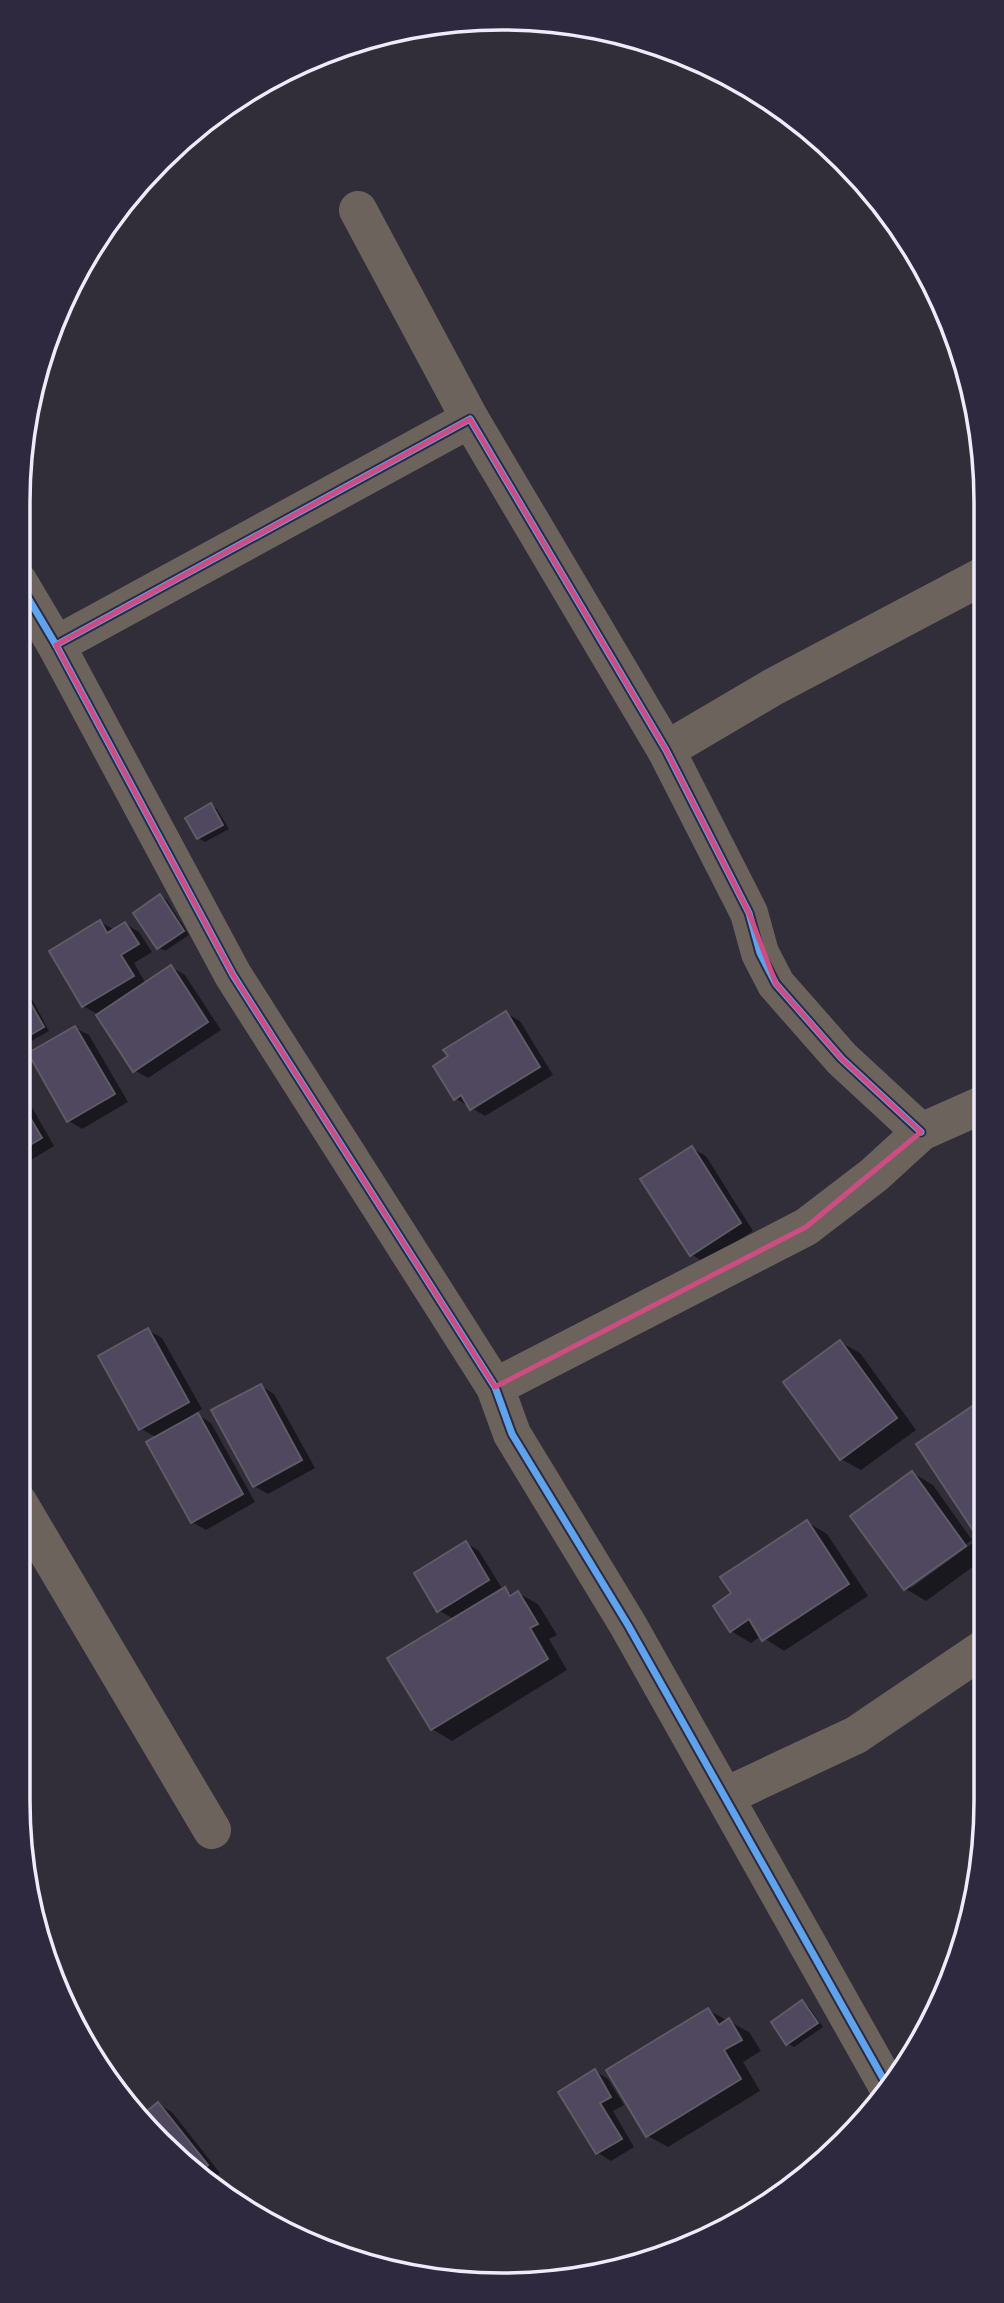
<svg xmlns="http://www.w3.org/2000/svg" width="1004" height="2303" font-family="'Source Sans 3',sans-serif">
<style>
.shadow{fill:#0007}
.building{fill:#4f485e;stroke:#5e5b66;stroke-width:2}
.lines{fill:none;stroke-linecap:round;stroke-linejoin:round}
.minor{stroke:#6c645c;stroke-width:38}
.cycleway-casing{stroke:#2e293f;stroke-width:11}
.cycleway{stroke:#60a3ed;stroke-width:7}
.marked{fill:none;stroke:#cd4d83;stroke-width:5;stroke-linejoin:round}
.rim{fill:none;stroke:#eeebfa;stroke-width:3.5}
</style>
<rect width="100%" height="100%" fill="#312e3a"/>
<g class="shadow">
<polygon points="211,805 217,809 229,829 205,842 198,838"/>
<polygon points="161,896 167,900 189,935 165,951 158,947"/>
<polygon points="100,922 115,930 126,924 139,932 152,952 134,963 146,984 171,967 185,975 221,1030 148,1078 134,1070 97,1014 83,1006"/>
<polygon points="26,997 33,1001 49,1031 28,1043 18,1033 18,1002"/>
<polygon points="506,1013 520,1021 553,1075 485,1116 455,1098 450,1057"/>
<polygon points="75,1028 89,1035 128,1102 82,1129 69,1121"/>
<polygon points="18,1083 54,1146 18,1168"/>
<polygon points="692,1148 706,1156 753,1231 704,1262 691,1254"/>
<polygon points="148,1330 162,1338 202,1409 195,1413 211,1423 255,1502 206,1530 192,1522 157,1438 140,1428"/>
<polygon points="840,1342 860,1353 916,1430 861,1470 841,1459"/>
<polygon points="261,1386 274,1394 315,1468 268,1494 254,1486"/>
<polygon points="913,1473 933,1485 972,1540 911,1584 911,1588 974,1542 985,1558 926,1601 906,1589 852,1516"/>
<polygon points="807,1522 827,1534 868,1596 784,1651 761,1636 751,1643 731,1631 734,1594"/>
<polygon points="466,1543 479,1551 503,1590 515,1595 518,1593 538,1604 557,1635 549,1639 567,1670 452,1741 432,1729 454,1619 438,1610"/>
<polygon points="802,2002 808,2006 823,2027 794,2047 788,2044"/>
<polygon points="708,2010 749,2032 761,2051 743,2062 760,2091 668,2147 648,2136"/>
<polygon points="595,2071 608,2079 624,2105 613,2111 634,2147 611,2161 598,2153 560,2093"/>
<polygon points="158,2104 172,2112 220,2173 212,2180 227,2188 247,2210 138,2120"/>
</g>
<g class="building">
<polygon points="211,803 223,825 197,839 185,818"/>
<polygon points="160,894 184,931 157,949 133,913"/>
<polygon points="100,920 107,933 125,922 139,944 121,955 134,976 82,1007 49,951"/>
<polygon points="171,965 208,1022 133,1072 96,1015"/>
<polygon points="26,995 44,1027 20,1041 18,1000"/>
<polygon points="506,1011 540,1067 470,1110 461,1095 454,1100 433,1066 448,1056 443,1050"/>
<polygon points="75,1026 115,1094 67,1122 28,1053"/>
<polygon points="18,1097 42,1138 18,1152"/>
<polygon points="692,1146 741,1223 690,1256 640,1179"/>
<polygon points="148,1328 189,1402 139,1430 98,1356"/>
<polygon points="840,1340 897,1418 840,1460 783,1382"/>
<polygon points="261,1384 302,1460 253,1487 211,1410"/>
<polygon points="983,1399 985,1402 986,1550 916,1444"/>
<polygon points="198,1413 243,1494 191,1523 146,1442"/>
<polygon points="912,1471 966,1546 904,1590 850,1516"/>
<polygon points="807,1520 849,1584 762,1641 749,1619 730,1632 713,1606 731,1593 720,1577"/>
<polygon points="466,1541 489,1580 437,1612 414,1573"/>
<polygon points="505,1587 510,1596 518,1591 538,1624 530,1628 548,1659 431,1730 387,1658"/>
<polygon points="802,2000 818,2023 786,2045 771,2022"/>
<polygon points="708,2008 719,2025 729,2018 742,2040 724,2050 741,2079 646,2137 606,2070"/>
<polygon points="595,2069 611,2097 600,2103 622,2139 596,2154 558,2092"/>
<polygon points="158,2102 208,2165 200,2171 137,2119"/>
</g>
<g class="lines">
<g class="minor">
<polyline points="358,210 470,419"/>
<polyline points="18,581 56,645 233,975 495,1387 512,1434 628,1625 889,2089"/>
<polyline points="56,645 470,419 666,750 749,913 760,953 776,984 842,1059 921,1132"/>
<polyline points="666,750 773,687 983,576"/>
<polyline points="495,1387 806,1227 874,1175 921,1132 984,1104"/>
<polyline points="18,1502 212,1830"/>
<polyline points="726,1796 856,1735 986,1647"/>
</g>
<defs>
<g id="cycleway">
<polyline points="18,581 56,645 233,975 495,1387 512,1434 628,1625 889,2089"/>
<polyline points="56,645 470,419 666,750 749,913 760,953 776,984 842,1059 921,1132"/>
</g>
</defs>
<use href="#cycleway" class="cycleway-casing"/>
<use href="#cycleway" class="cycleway"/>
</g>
<path class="marked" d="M470 419 666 750 749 913 776 984 842 1059 921 1132 806 1227 495 1387 233 975 56 645Z"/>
<path d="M0 0H1004V2303H0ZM502 30H502A472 472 0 0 1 974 502V1801A472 472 0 0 1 502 2273H502A472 472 0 0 1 30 1801V502A472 472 0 0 1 502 30Z" fill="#2e293f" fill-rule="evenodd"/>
<path class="rim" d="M502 30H502A472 472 0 0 1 974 502V1801A472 472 0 0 1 502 2273H502A472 472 0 0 1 30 1801V502A472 472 0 0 1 502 30Z"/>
</svg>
